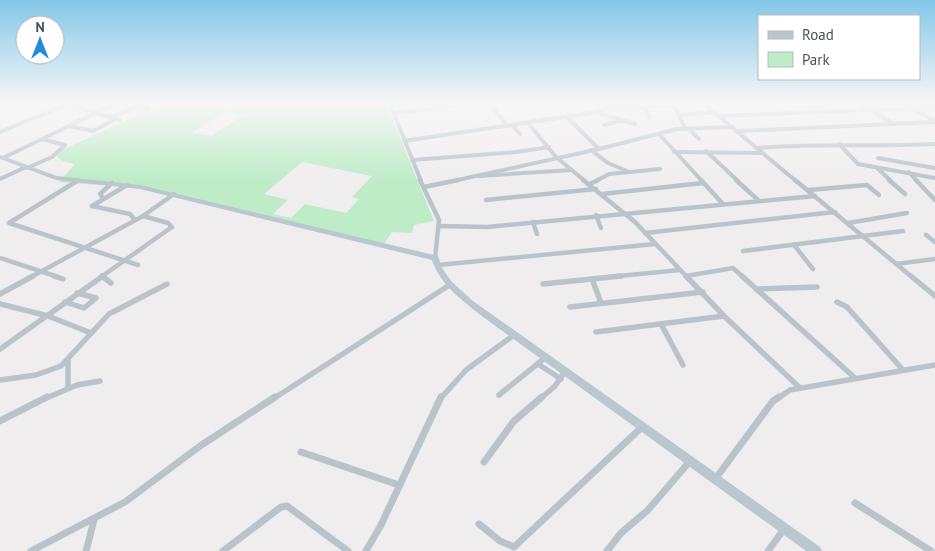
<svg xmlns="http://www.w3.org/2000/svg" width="935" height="551" font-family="'PT Sans',sans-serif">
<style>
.green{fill:#bdecc7;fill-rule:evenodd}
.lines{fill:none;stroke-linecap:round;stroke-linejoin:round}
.street-far3{stroke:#b9c4ca;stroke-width:4}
.street-far2{stroke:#b9c4ca;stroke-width:4.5}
.street-far1{stroke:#b9c4ca;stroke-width:5.5}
.street{stroke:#b9c4ca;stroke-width:7}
.secondary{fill:#b9c7cf;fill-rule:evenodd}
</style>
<rect width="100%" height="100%" fill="#f0edee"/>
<path class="green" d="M163 104H386L434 221 414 225 412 233 392 232 382 247 139 188 59 182 75 164 62 161 56 155 62 150ZM225 111 244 115 212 136 192 133ZM302 162 372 176 352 197 359 199 346 213 305 204 291 218 273 214 288 200 264 194Z"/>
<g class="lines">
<g class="street-far3">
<polyline points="66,104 120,120"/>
<polyline points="390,104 421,181"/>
<polyline points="493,104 496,112 508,126"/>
<polyline points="601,104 608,108"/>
<polyline points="673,104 686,129"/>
<polyline points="704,104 796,181"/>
<polyline points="861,104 892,123"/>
<polyline points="904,104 935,121"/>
<polyline points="644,106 649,117"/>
<polyline points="598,111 608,108 674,106"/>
<polyline points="394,113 468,104"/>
<polyline points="680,115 716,112"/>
<polyline points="720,116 935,107"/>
<polyline points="110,117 138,106 148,109"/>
<polyline points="567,117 599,149"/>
<polyline points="528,123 556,157 585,181"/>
<polyline points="512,125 520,134"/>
<polyline points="604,125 625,120"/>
<polyline points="69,126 93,131 115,119"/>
<polyline points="689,129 699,139"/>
<polyline points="739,131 935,122"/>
<polyline points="0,132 68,104"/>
<polyline points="659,134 702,181"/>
<polyline points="404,141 597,112 635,124"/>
<polyline points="839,144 858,164 935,178"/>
<path d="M758 148C817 143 876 147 935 144"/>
<polyline points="591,150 608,163 627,171"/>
<polyline points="706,151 738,181"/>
<polyline points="674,152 763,153"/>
<polyline points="3,158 114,104"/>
<polyline points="878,158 935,168"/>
<polyline points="412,160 517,152 549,147"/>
<polyline points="876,167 891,181"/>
<polyline points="27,168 52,157 65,145 42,139"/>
<polyline points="909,172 917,181"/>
<polyline points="479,176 571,170"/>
<polyline points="0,179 26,167"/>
<polyline points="453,181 599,149 677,129 733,127"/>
<polyline points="596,181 609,174 660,169"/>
</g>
<g class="street-far2">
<polyline points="420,180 439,220 435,258"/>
<polyline points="583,180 635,222 687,277"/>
<polyline points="701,180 723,204"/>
<polyline points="736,180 758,200"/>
<polyline points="795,180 912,277"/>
<polyline points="889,180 905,194"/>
<polyline points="916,180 935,200"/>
<polyline points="77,181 9,223 138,265"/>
<polyline points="590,184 598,180"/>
<polyline points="424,187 458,180"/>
<polyline points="809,190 867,185 879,195"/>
<polyline points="602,194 703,183"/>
<polyline points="103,198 100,194 112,183"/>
<polyline points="486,200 596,189"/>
<polyline points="92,206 130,214 135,220"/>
<polyline points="92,206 127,185"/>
<polyline points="596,215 601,228"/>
<polyline points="533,222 537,234"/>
<polyline points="848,223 907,213"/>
<polyline points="439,226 487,227 815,196"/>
<polyline points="645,233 835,212"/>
<polyline points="926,235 935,242"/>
<polyline points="794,245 813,269"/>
<polyline points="743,251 903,231"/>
<polyline points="0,258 58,277"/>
<polyline points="896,264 935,259"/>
<polyline points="438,265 655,244"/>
<polyline points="102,276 104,277"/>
<polyline points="686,276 733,268 743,277"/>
<polyline points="31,277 143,216 174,194"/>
<polyline points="101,277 172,227 168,223 143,216"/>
<polyline points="609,277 680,270"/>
</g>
<g class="street-far1">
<polyline points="54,276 63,279"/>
<polyline points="102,276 111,283"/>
<polyline points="686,276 724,316 799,387"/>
<polyline points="742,276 855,378"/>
<polyline points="911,276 935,296"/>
<polyline points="592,279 601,303"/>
<polyline points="543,284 621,276"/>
<polyline points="756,289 817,287"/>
<polyline points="0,294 33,276"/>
<polyline points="65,302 84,308 96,298 77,293"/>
<polyline points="837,302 847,307 903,370"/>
<polyline points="0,304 48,316 91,333"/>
<polyline points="570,307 703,292"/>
<polyline points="661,324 683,365"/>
<polyline points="596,332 724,316"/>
<polyline points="0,349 103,276"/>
<polyline points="68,361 68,388"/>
<polyline points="538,364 561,379"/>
<polyline points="0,380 36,375 61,366 109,314 167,284"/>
<polyline points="499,395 546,357"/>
<polyline points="44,399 77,385 100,381"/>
<polyline points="273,399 448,286"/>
<polyline points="440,399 466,370 514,335"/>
<polyline points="540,399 555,386 565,371"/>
<polyline points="777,399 790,390 935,365"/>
</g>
<g class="street">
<polyline points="0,421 47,397"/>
<polyline points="301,452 399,485"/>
<polyline points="484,462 514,421 542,397"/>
<polyline points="716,478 773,401 779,397"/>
<polyline points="855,503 931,551"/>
<polyline points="479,524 500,541 514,547 642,427"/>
<polyline points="31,551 125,502 200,446 275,397"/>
<polyline points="86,551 94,520"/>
<polyline points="223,551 281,507 287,506 348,551"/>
<polyline points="366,551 381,525 441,397"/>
<polyline points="607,551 621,533 648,510 690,461"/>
<polyline points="768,551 784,529"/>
</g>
<path class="secondary" d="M0 155 57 176 140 185 438 256 442 268 452 282 473 301 820 547 822 551H806L483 317C462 300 441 286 432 260L140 189 56 180 0 159Z"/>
</g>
<linearGradient id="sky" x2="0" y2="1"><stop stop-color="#83c7e8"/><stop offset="0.57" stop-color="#f8f7f7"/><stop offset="1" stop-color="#f8f7f7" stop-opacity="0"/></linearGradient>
<rect width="935" height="181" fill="url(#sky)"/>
<rect x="758" y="15" width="162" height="65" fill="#ffffff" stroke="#b5bbbd"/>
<rect x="768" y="31" width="25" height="8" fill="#b9c7cf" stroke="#b5bbbd"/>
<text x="802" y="40" font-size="15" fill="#46545a">Road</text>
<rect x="768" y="52" width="25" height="15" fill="#bdecc7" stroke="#b5bbbd"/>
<text x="802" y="65" font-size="15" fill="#46545a">Park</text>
<g transform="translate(40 40)"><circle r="24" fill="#ffffff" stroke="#b5bbbd"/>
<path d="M0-4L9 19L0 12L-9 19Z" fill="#208ed7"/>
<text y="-8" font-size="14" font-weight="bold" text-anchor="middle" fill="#46545a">N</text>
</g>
</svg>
